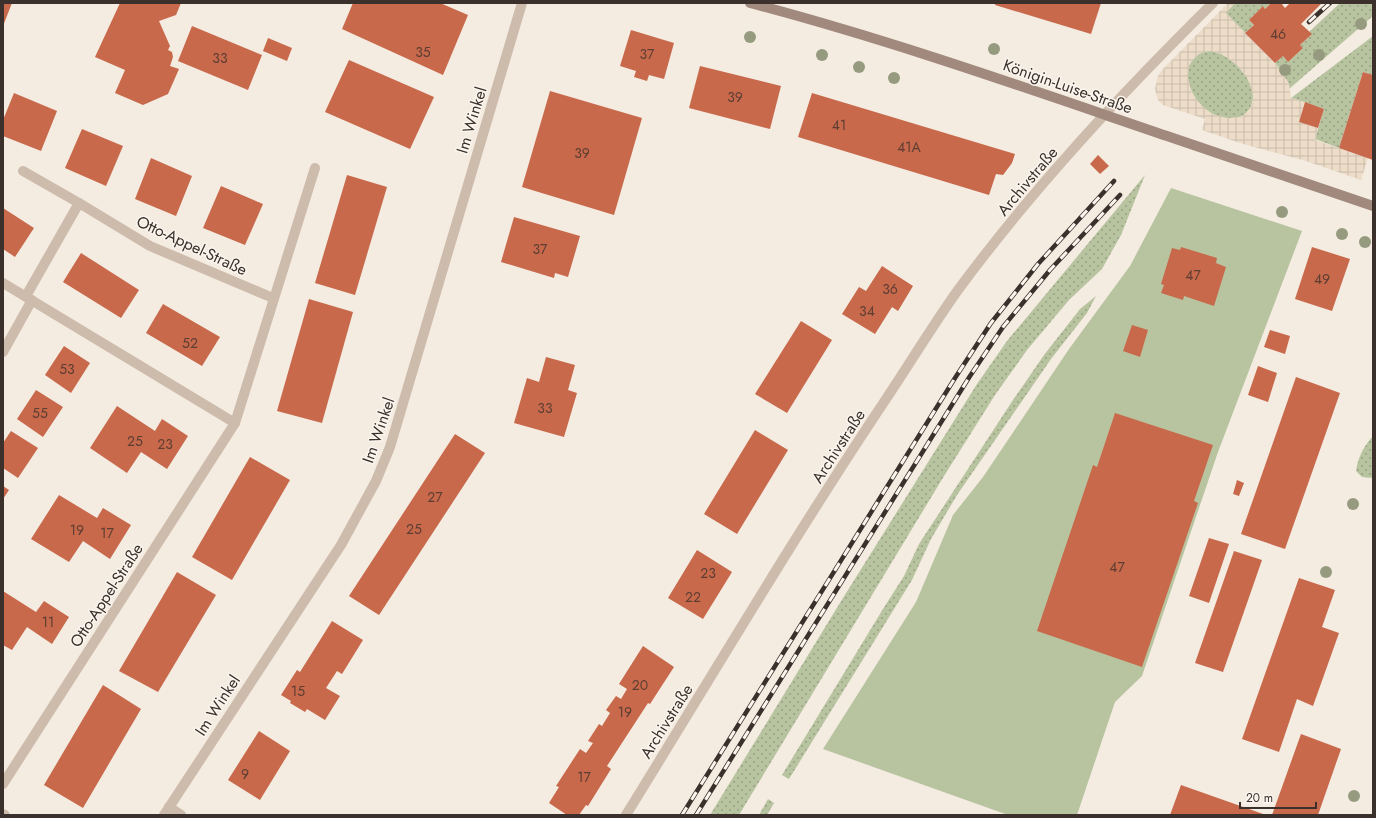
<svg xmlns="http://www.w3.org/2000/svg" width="1376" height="818" font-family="Jost,sans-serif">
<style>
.grass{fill:url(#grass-dots)}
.park{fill:#b8c4a0}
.plaza{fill:url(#plaza-grid);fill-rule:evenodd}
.building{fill:#c8694b}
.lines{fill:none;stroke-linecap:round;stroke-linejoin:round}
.minor{stroke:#cdbbac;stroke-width:10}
.secondary{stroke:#a18a7d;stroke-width:10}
.rail-casing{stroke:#3b302b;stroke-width:4.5}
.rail{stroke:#fbf5ee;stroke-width:3;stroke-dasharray:9;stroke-linecap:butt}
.tree{fill:#969b7f}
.labels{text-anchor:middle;stroke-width:3;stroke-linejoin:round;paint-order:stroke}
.number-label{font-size:14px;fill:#5e3e33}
.street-label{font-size:16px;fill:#3b302b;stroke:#fbf5ee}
</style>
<defs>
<pattern id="grass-dots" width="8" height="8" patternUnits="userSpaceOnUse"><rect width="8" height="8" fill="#b8c4a0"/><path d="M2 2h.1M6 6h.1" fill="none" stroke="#97a083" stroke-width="1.8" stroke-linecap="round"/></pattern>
<pattern id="plaza-grid" width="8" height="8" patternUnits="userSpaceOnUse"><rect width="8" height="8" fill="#ecdcc8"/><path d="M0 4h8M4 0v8" fill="none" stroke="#cbbdac"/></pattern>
</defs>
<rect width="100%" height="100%" fill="#f4ebe1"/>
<g class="grass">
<polygon points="1235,3 1271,3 1265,9 1263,6 1249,20 1254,25 1245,33 1225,13"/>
<polygon points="1340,3 1373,3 1373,16 1289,89 1289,84 1275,63 1283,56 1288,62 1303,48 1300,45 1311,35 1309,32"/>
<polygon points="1373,36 1373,75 1363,72 1339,148 1315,139 1324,109 1291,98"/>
<path d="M1210 51C1233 53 1266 89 1248 111 1245 115 1240 118 1235 118 1195 124 1165 56 1210 51Z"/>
<polygon points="1145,175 1121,235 1102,269 1069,300 1027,350 995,395 944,476 739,815 710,815 843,598 977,384 1007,341"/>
<polygon points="1096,296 1087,313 1051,359 957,495 931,539 912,580 789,779 782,775 883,609 904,576 919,544 1011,403 1044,355 1080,309"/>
<path d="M1373 436V478L1362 477 1356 471C1358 457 1364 446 1373 436Z"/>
<polygon points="768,799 774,803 767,815 759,815"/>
</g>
<polygon class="park" points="1171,188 1302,231 1218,452 1142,676 1115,702 1077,815 1008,815 823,749 916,602 953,515 983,477 1069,349 1130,266"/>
<path class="plaza" d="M1228 3H1235L1226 13 1281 70 1289 84 1291 98 1305 102 1299 122 1318 128 1315 140 1368 158 1361 180 1306 161 1243 144 1202 130 1205 119 1163 105 1158 100 1155 89 1158 76 1162 70ZM1210 51 1222 54 1237 65 1247 78 1250 85 1253 94V100L1251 107 1246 113 1241 117 1227 118 1212 114 1201 105 1192 93 1188 78 1189 66 1192 61 1200 53Z"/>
<g class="building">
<polygon points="3,3 12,3 3,26"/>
<polygon points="120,3 181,3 176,15 159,21 170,46 168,50 172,52 173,57 170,66 179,69 168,94 143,105 115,93 125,70 95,57"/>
<polygon points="353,3 440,3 468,15 443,75 342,29"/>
<polygon points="995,3 1101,3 1091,34 995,5"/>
<polygon points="1271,3 1281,3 1285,8 1290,3 1322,3 1301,24 1312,34 1300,45 1303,48 1288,62 1283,56 1275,63 1245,33 1254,25 1249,20 1263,6 1265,9"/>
<polygon points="192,26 262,55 248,90 178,61"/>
<polygon points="631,30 674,43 664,79 649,75 647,81 634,77 636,71 620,66"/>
<polygon points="268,38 292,48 287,61 263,51"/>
<polygon points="349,60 434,97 410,149 325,112"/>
<polygon points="700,66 781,86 770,129 689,108"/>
<polygon points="1363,72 1373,75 1373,160 1339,148"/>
<polygon points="550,91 642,118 614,215 522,187"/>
<polygon points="14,93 57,111 41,151 3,136 3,120"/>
<polygon points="812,93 1015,154 1012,163 1003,175 996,174 989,195 798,137"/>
<polygon points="1305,102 1324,109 1318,128 1299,122"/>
<polygon points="82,129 123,146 106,186 65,168"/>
<polygon points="1098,155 1109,166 1100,174 1090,164"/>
<polygon points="151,158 192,176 176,216 135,199"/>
<polygon points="347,175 387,187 355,295 315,283"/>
<polygon points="221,186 263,204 245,245 203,228"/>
<polygon points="3,208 34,228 15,257 3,249"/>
<polygon points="514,217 580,236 568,277 555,273 554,278 501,262"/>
<polygon points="1181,247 1217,258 1216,263 1226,267 1214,306 1184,296 1183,300 1161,293 1164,285 1161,284 1172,248 1180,250"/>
<polygon points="1312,247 1350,259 1332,311 1295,299"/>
<polygon points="81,253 139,290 121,318 63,282"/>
<polygon points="882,266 913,286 898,311 892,307 875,334 842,314 859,287 866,291"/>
<polygon points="309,299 353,312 322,423 277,411"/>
<polygon points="163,304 220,337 202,366 146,333"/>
<polygon points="801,321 832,340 787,413 755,394"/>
<polygon points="1132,325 1148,330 1140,357 1123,351"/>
<polygon points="1270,330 1290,336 1285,354 1264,347"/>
<polygon points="64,346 90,363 71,393 45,375"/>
<polygon points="546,357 575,365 568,390 577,393 564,437 514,423 527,378 539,382"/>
<polygon points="1258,366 1277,373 1268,402 1248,395"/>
<polygon points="1296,377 1340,393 1285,549 1241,534"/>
<polygon points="36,390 63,407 43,437 17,419"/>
<polygon points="117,406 155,431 162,419 188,436 167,469 141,452 127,473 90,448"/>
<polygon points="1115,413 1213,445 1194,501 1198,503 1142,667 1037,631 1093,465 1097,467"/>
<polygon points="755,430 788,450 737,534 704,514"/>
<polygon points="11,431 38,448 18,478 3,468 3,443"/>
<polygon points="455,434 485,453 379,615 349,596"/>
<polygon points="250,457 290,480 232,580 192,557"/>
<polygon points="1237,480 1244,483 1239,496 1233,494"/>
<polygon points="3,486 9,490 3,499"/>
<polygon points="59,495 97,518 103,508 131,525 110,559 83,541 69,562 31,539"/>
<polygon points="1209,538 1229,544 1209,603 1189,596"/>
<polygon points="697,550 732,572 703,619 668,598"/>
<polygon points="1234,551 1262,560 1223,672 1195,663"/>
<polygon points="177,572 216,595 158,692 119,671"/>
<polygon points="1299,578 1335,590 1322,627 1339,633 1313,706 1297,699 1279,752 1242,739"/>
<polygon points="3,591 36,612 44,601 69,617 52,644 27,627 12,650 3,645"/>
<polygon points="332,621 363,640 342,674 337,671 326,688 340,696 325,720 307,709 305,712 290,703 291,701 281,695 297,670 300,672"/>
<polygon points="643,646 674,667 650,704 648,703 607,766 611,769 588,806 586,805 579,815 567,815 549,803 559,787 556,786 580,749 586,753 593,743 588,741 599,724 602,726 610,713 606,710 616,696 621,699 627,689 619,684"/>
<polygon points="103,685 141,709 83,808 44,785"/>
<polygon points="259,731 290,751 260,800 228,780"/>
<polygon points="1301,734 1341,749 1318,815 1272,815"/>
<polygon points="1181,785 1266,815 1170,815"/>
</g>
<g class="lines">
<g class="minor">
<polyline points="23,171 79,203 150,246 273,298"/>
<polyline points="3,283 235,423"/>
<polyline points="26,296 79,203"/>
<polyline points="3,352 32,300"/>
<polyline points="3,784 235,423 315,168"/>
<polyline points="169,807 181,815"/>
<polyline points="3,814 5,815"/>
<polyline points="164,815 341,545 376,481 390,447 522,3"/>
<path d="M626 815C712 676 795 535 886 399 910 363 933 325 958 290 1034 187 1122 93 1213 3"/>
</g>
<path class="secondary" d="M750 3C891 40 1029 89 1167 136 1236 160 1304 182 1373 206"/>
<defs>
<g id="rail">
<polyline points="1309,22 1330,3"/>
<polyline points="682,815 955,378 991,323 1038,264 1114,181"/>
<polyline points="696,815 970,376 1003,327 1050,270 1120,195"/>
</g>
</defs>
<use href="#rail" class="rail-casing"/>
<use href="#rail" class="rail"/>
</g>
<g class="tree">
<circle cx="1361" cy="24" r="6"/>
<circle cx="750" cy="37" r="6"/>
<circle cx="994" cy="49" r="6"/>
<circle cx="822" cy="55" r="6"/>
<circle cx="1319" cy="55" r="6"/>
<circle cx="859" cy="67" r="6"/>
<circle cx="1285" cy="70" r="6"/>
<circle cx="894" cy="78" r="6"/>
<circle cx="1282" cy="212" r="6"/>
<circle cx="1342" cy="234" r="6"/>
<circle cx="1365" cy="242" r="6"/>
<circle cx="1353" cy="504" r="6"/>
<circle cx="1326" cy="572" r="6"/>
<circle cx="1354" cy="796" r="6"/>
</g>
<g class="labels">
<g class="number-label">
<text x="1278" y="39">46</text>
<text x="423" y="57">35</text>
<text x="647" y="59">37</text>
<text x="220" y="63">33</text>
<text x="735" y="102">39</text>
<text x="839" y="130">41</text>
<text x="909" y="152">41A</text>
<text x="582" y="158">39</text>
<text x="540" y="254">37</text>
<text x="1193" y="280">47</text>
<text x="1322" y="284">49</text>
<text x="890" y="294">36</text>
<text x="867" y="316">34</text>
<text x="190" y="348">52</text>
<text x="67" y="374">53</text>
<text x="545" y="413">33</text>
<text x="40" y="418">55</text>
<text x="135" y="446">25</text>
<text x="165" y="449">23</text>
<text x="435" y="502">27</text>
<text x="414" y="534">25</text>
<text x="77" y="535">19</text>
<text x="107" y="538">17</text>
<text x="1117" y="572">47</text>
<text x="708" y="578">23</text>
<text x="693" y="602">22</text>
<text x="48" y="627">11</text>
<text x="640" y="690">20</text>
<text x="298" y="696">15</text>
<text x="625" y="717">19</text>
<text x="245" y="779">9</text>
<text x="584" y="782">17</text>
</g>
<g class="street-label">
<text transform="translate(1068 86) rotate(19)" y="6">Königin-Luise-Straße</text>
<text transform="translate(471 120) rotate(-73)" y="6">Im Winkel</text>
<text transform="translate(1027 181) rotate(-50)" y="6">Archivstraße</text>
<text transform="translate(192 245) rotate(25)" y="6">Otto-Appel-Straße</text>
<text transform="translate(378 430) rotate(-71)" y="6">Im Winkel</text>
<text transform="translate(838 446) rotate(-57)" y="6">Archivstraße</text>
<text transform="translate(106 595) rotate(-57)" y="6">Otto-Appel-Straße</text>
<text transform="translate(217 705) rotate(-57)" y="6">Im Winkel</text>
<text transform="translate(666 721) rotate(-58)" y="6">Archivstraße</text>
</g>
</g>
<rect width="1376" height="818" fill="none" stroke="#3b302b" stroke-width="8"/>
<path d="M1240 802v6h76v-6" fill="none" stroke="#3b302b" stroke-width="2"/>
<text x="1246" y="802" font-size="12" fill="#3b302b" stroke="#fbf5ee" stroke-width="3" paint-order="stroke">20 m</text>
</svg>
